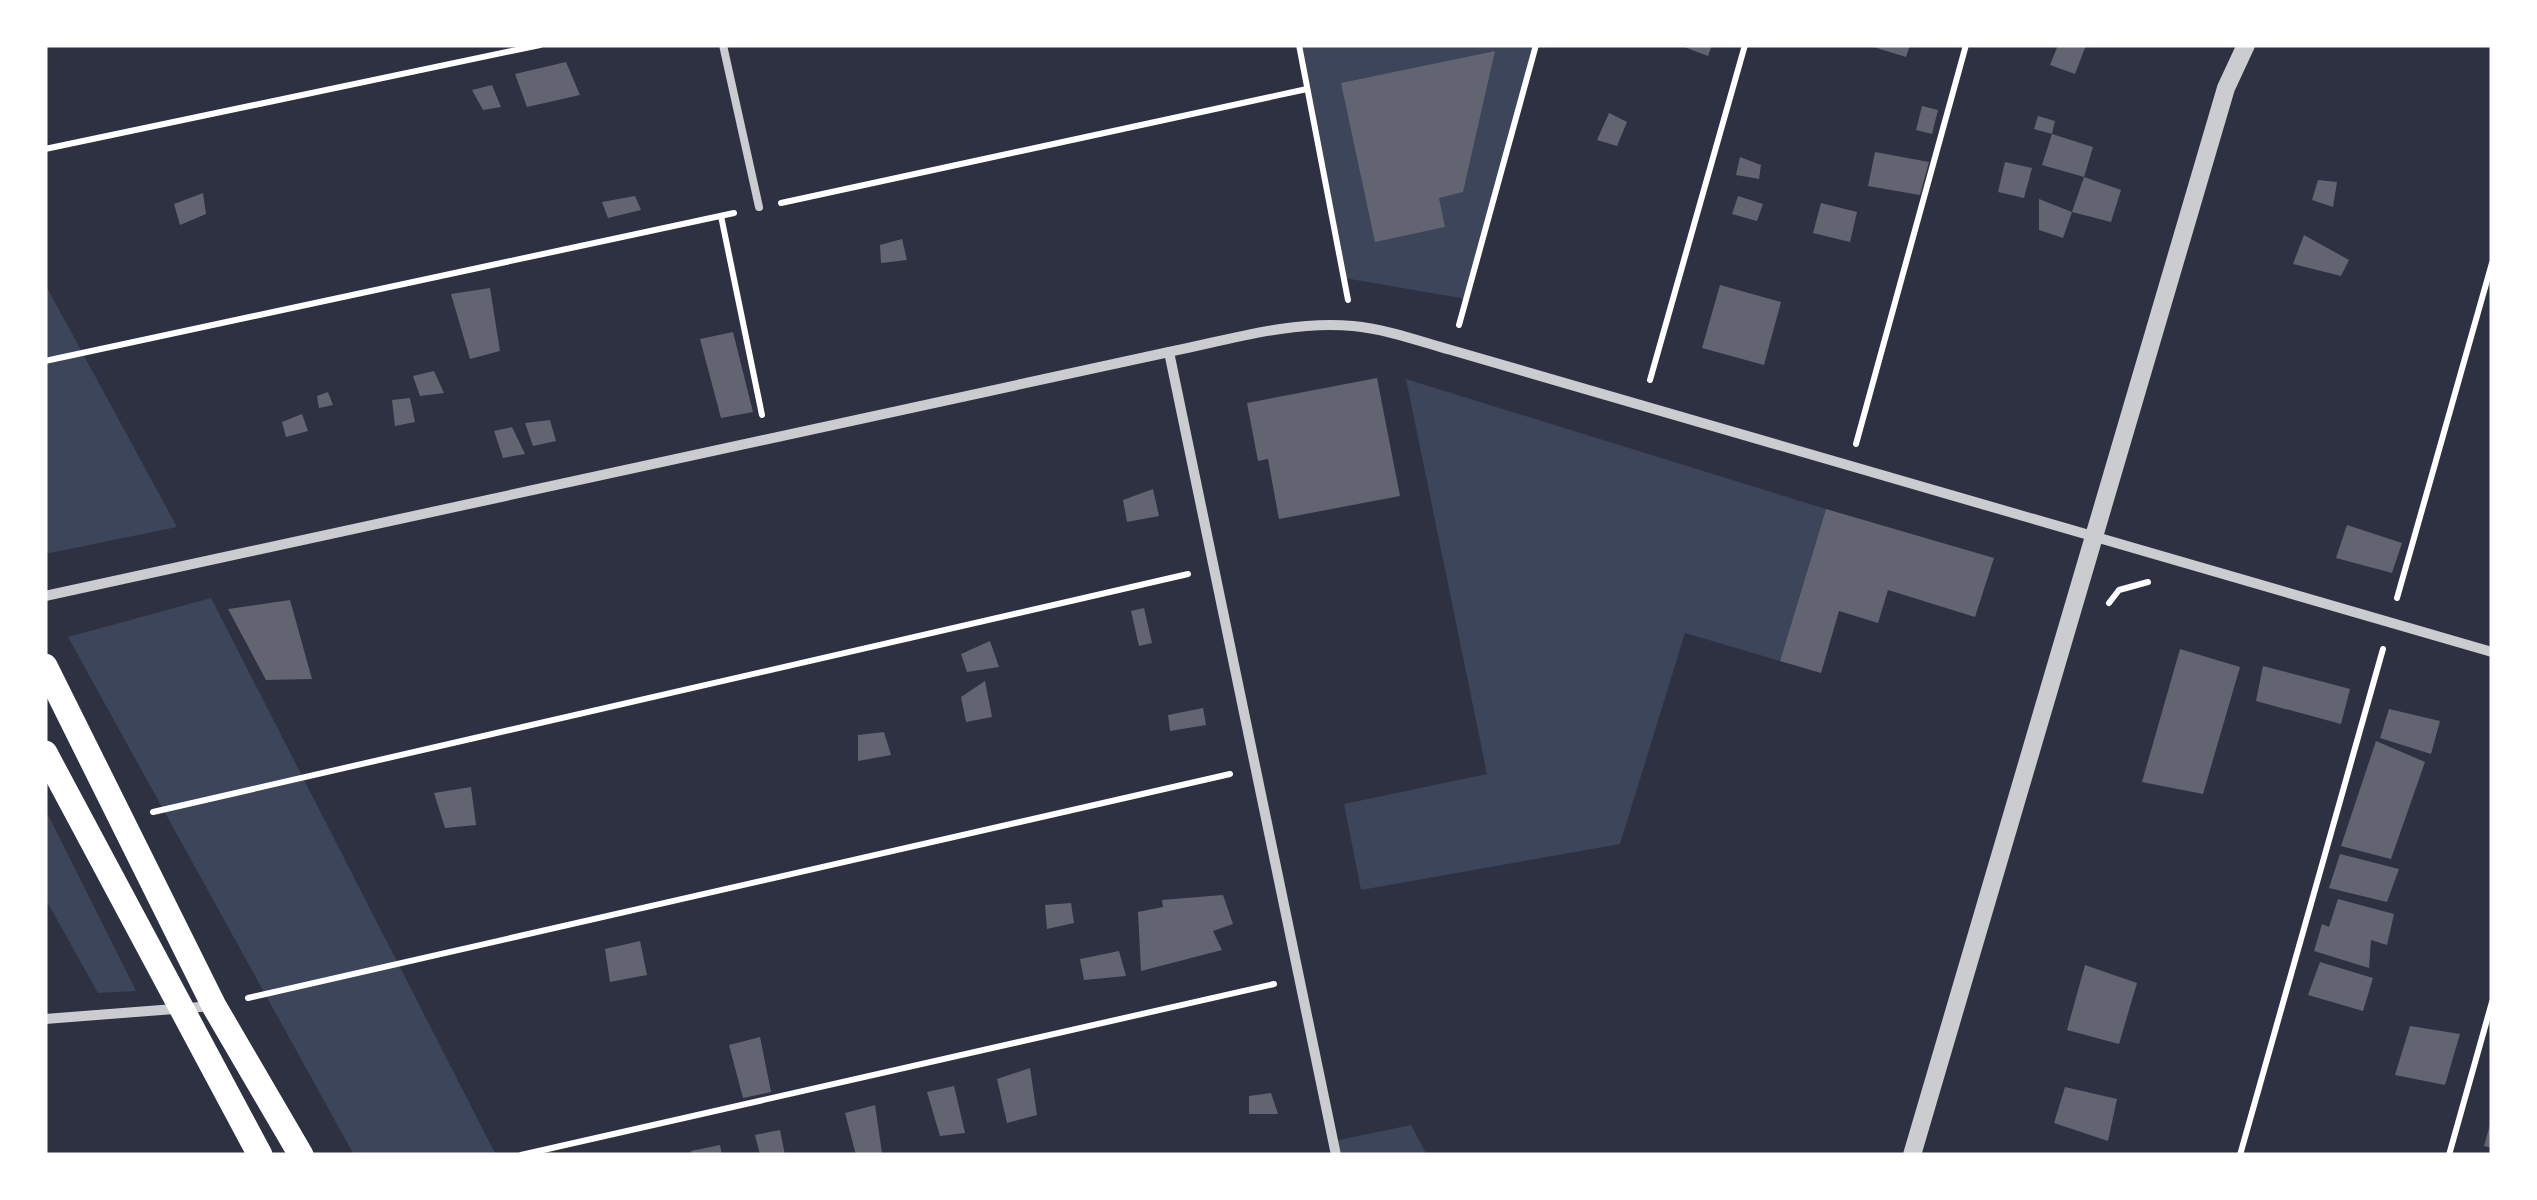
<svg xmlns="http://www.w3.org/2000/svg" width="2537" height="1200" font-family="Montserrat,sans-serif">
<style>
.green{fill:#3c4559}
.building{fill:#626471}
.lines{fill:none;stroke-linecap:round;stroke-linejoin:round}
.path{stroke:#fff;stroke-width:6}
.service{stroke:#caccd0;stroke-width:8}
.minor{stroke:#caccd0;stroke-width:10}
.tertiary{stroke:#caccd0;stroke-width:18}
.primary{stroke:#fff;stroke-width:25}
</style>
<rect width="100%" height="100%" fill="#2d3142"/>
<g class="green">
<polygon points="1299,45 1536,45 1466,299 1344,278"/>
<polygon points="45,284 177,527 45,554"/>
<polygon points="1406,379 1826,509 1780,661 1685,633 1620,844 1361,890 1344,804 1487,774"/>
<polygon points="211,598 496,1155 354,1155 68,637"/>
<polygon points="45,809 136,991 98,993 45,898"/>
<polygon points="1411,1125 1427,1155 1336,1155 1334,1141"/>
</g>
<g class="building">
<polygon points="1679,45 1712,45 1708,56"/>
<polygon points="1867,45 1910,45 1906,57"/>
<polygon points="2058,45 2086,45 2075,74 2050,65"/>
<polygon points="1495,51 1463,192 1439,198 1445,227 1375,242 1341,83"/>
<polygon points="566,62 580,95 527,107 515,74"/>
<polygon points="492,85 501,107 483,110 472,90"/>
<polygon points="1922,106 1938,110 1932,134 1916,130"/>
<polygon points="1609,113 1627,122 1617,146 1597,140"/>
<polygon points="2038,116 2055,121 2052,134 2034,129"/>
<polygon points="2052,134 2093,147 2084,177 2121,190 2111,222 2072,212 2063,238 2039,230 2039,199 2072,212 2084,177 2042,165"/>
<polygon points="1875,152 1929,162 1920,195 1868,186"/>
<polygon points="1740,157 1761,165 1759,179 1736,175"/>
<polygon points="2005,162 2032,168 2024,198 1998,192"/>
<polygon points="2318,180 2337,182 2333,207 2312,200"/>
<polygon points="203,193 206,214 180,225 174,204"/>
<polygon points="635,196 641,210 608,218 602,202"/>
<polygon points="1738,196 1763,204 1757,221 1732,214"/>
<polygon points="1821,203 1857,212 1850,242 1813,233"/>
<polygon points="2304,235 2349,260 2341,276 2293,264"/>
<polygon points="902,239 907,260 881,263 880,245"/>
<polygon points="1720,285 1781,302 1764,365 1702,348"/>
<polygon points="490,288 500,351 470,359 451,294"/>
<polygon points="733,332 753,412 721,418 700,339"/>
<polygon points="434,371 444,393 420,396 413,376"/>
<polygon points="1377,378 1400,496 1279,519 1268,459 1258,461 1247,403"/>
<polygon points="328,392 333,405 319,408 317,396"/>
<polygon points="410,398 415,422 395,426 392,400"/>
<polygon points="302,414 308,431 286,437 282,422"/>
<polygon points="550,420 556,441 533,446 525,423"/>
<polygon points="512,427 525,454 503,458 494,431"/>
<polygon points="1153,489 1159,516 1127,522 1123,500"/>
<polygon points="1826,509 1994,558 1975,617 1888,590 1878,623 1839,611 1821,673 1780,661"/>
<polygon points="2347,525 2402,543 2392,573 2336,558"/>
<polygon points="290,600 312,679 266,680 228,609"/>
<polygon points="1144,608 1152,643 1139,646 1131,611"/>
<polygon points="990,641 999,667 967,672 961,654"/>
<polygon points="2180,649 2240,667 2203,794 2142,782"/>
<polygon points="2263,666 2350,689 2341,724 2256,701"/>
<polygon points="985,681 992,717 966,722 961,697"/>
<polygon points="1203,708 1206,725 1170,731 1168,715"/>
<polygon points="2389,709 2440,721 2431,754 2380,738"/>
<polygon points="884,732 891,755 858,761 858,735"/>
<polygon points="2376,741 2425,762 2391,859 2341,846"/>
<polygon points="471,787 476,825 445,828 434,793"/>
<polygon points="2340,854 2399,869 2387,902 2329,888"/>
<polygon points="1223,895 1233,924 1213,931 1222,950 1141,971 1138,912 1163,907 1162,900"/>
<polygon points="2338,899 2394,914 2387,945 2371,940 2369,968 2314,951 2322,924 2329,927"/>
<polygon points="1071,903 1074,923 1047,929 1045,905"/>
<polygon points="640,941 647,975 610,982 605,949"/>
<polygon points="1119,951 1126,976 1084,980 1080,959"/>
<polygon points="2320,962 2373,978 2363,1011 2308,995"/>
<polygon points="2085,965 2137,983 2119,1044 2067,1030"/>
<polygon points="2410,1026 2460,1034 2445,1085 2395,1075"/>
<polygon points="760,1037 771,1092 743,1098 729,1045"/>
<polygon points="1030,1068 1037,1115 1007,1123 997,1079"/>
<polygon points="954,1086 965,1133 940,1136 927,1092"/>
<polygon points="2065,1087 2117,1099 2108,1141 2054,1123"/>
<polygon points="1271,1093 1278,1114 1249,1114 1249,1096"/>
<polygon points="875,1105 882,1153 856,1155 845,1113"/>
<polygon points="2491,1121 2492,1121 2492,1148 2484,1146"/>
<polygon points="780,1130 785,1155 760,1155 755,1135"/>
<polygon points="720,1145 722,1155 692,1155 691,1151"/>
</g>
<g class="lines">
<g class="path">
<polyline points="1299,45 1348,300"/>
<polyline points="45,149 540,45"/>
<polyline points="781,203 1307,89"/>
<polyline points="721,216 762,415"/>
<polyline points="1459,325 1536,45"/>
<polyline points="45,361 734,213"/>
<polyline points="1650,380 1745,45"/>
<polyline points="1856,444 1966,45"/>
<polyline points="2397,598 2492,263"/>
<polyline points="2109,603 2119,590 2148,582"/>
<polyline points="153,812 1188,574"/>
<polyline points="248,998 1230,774"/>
<polyline points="521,1155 1274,984"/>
<polyline points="2240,1155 2383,649"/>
<polyline points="2449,1155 2492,1002"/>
</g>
<polyline class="service" points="723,45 759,207"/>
<g class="minor">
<polyline points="1169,352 1336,1155"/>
<path d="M45 596 1169 352C1228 340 1293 320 1353 326 1386 329 1419 341 1451 350L2492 652"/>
<polyline points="45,1019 213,1006"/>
</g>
<polyline class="tertiary" points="1912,1155 2226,88 2246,45"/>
<g class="primary">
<polyline points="45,666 214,1006 301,1155"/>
<polyline points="45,753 260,1155"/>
</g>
</g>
<rect width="2537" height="1200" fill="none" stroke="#ffffff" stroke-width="95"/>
</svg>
